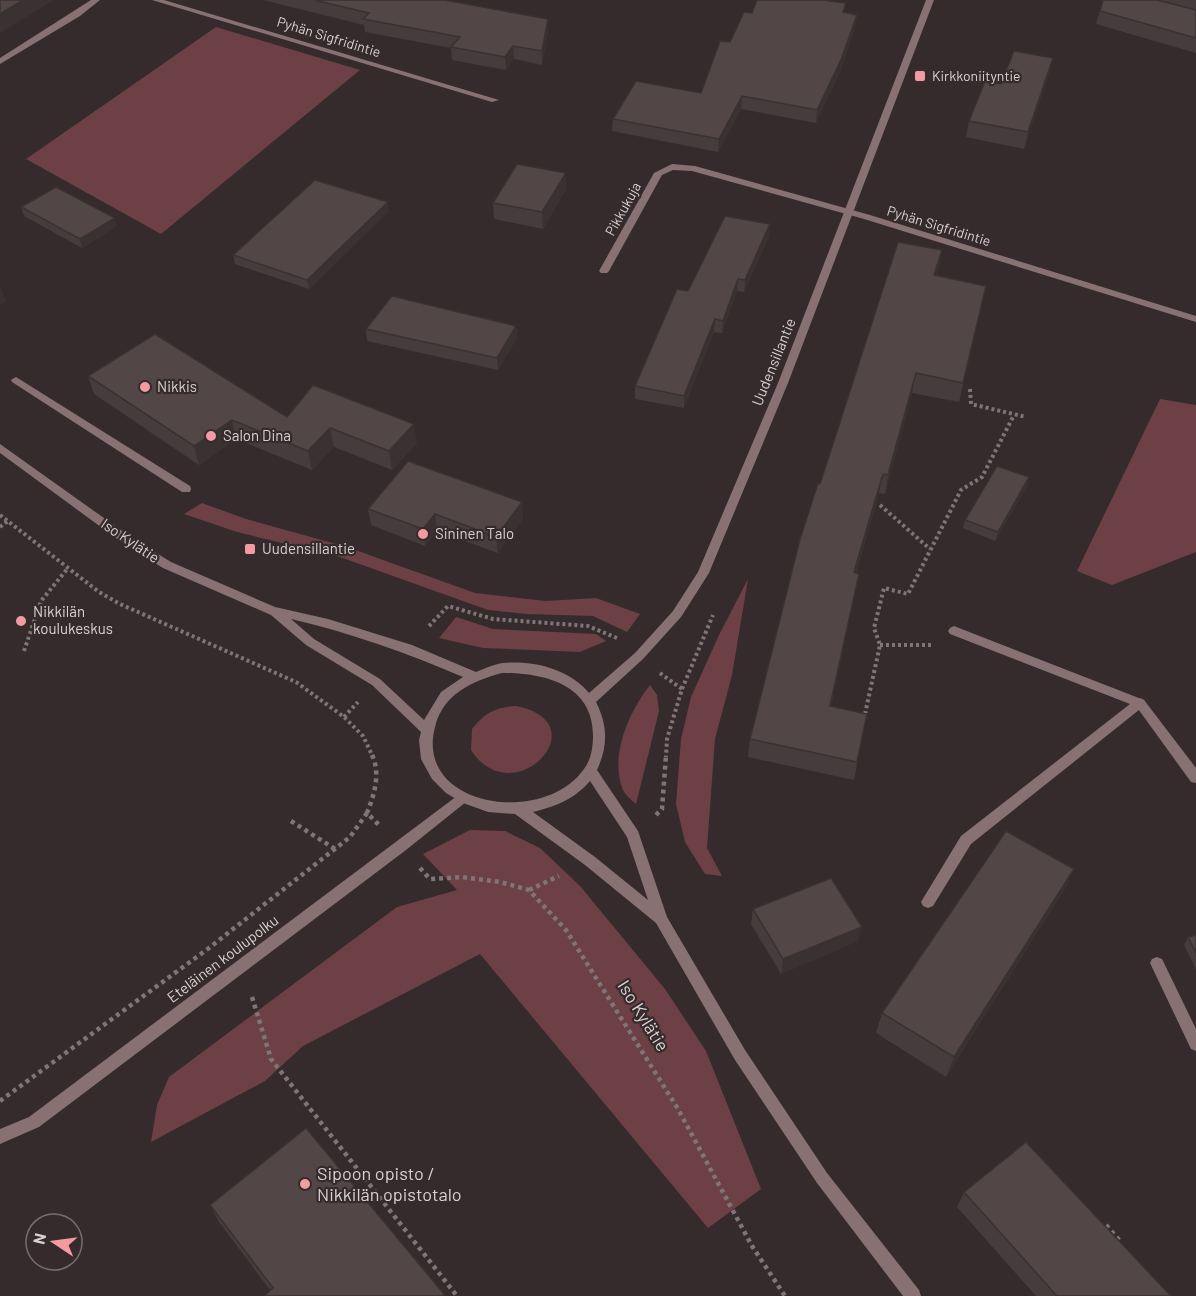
<svg xmlns="http://www.w3.org/2000/svg" width="1196" height="1296" font-family="Barlow,sans-serif">
<style>
.green{fill:#6c4045}
.lines{fill:none;stroke-linecap:round;stroke-linejoin:round}
.path-far1{stroke:#7e7576;stroke-width:4;stroke-dasharray:3 3;stroke-linecap:butt}
.path{stroke:#7e7576;stroke-width:4.5;stroke-dasharray:4 4;stroke-linecap:butt}
.service{fill:#877172;fill-rule:evenodd}
.minor{fill:#877172;fill-rule:evenodd}
.tertiary{fill:#877172;fill-rule:evenodd}
.wall{fill:#473c3d}
.shaded-wall{fill:#393132}
.building{fill:#524647;stroke:#393132;stroke-width:1.5}
.poi-dot{fill:#f49aa3;stroke:#352b2c;stroke-width:2}
.labels{text-anchor:middle;stroke-width:4.5;stroke-linejoin:round;paint-order:stroke}
.far-street-label{font-size:14px;fill:#d8d1d2;stroke:#352b2c}
.far-poi-label{font-size:14px;fill:#d8d1d2;stroke:#352b2c;text-anchor:start}
.street-label{font-size:15px;fill:#d8d1d2;stroke:#352b2c}
.poi-label{font-size:15px;fill:#d8d1d2;stroke:#352b2c;text-anchor:start}
.near-street-label{font-size:18px;fill:#d8d1d2;stroke:#352b2c}
.near-poi-label{font-size:18px;fill:#d8d1d2;stroke:#352b2c;text-anchor:start}
</style>
<rect width="100%" height="100%" fill="#352b2c"/>
<g class="green">
<polygon points="216,27 360,70 161,234 26,159"/>
<polygon points="1160,399 1196,405 1196,552 1112,585 1077,571"/>
<polygon points="202,503 246,519 347,547 475,593 546,601 596,598 640,614 627,632 593,616 527,614 488,610 340,557 237,532 184,514"/>
<polygon points="748,579 732,675 715,739 707,848 722,876 705,874 685,842 676,804 681,739 691,697 719,635"/>
<polygon points="456,617 493,629 596,634 606,641 580,652 483,648 439,638"/>
<path d="M650 685 657 695 659 711 636 804C632 800 626 796 623 790 609 756 629 712 650 685Z"/>
<path d="M516 706C601 723 513 815 471 750L472 729C484 713 496 707 516 706Z"/>
<polygon points="470,830 505,831 540,848 580,886 665,989 706,1051 761,1189 708,1228 480,954 303,1046 265,1081 151,1142 157,1105 169,1077 397,907 457,890 423,854"/>
</g>
<g class="lines">
<g class="path-far1">
<polyline points="970,389 971,404 1026,417"/>
<polyline points="880,505 930,549"/>
<polyline points="0,515 99,592 120,604 296,682 344,717 363,736 373,757"/>
<polyline points="0,527 8,521"/>
<polyline points="429,626 448,606 493,619 588,626 617,638"/>
<polyline points="880,645 931,645"/>
<polyline points="24,651 41,601 68,568"/>
<polyline points="660,673 682,689 667,739 666,757"/>
<polyline points="682,689 713,615"/>
<polyline points="865,714 880,645 874,628 884,588 908,594 961,490 982,477 1014,415"/>
<polyline points="344,717 358,702"/>
</g>
<g class="path">
<path d="M372 755C381 774 374 795 367 813L380 826"/>
<polyline points="656,815 662,809 666,755"/>
<polyline points="291,821 335,849"/>
<polyline points="420,868 430,879 462,877 500,882 529,890 566,930 678,1109 752,1246 785,1296"/>
<polyline points="529,890 559,876"/>
<polyline points="252,997 271,1059 457,1296"/>
<polyline points="0,1101 209,948 350,837 367,813"/>
<polyline points="1106,1225 1120,1241"/>
</g>
<g class="service">
<polygon points="16,377 190,486 191,489 190,492 182,492 12,382 11,380"/>
<polygon points="954,626 1144,700 1146,703 1144,706 971,844 933,906 928,908 923,906 921,902 961,836 1130,704 950,634 948,631 950,628"/>
<polygon points="461,793 466,794 467,798 466,802 406,850 39,1127 0,1144 0,1129 29,1117"/>
<polygon points="1157,957 1162,959 1196,1029 1196,1051 1191,1049 1150,963 1152,959"/>
</g>
<g class="minor">
<polygon points="91,0 100,0 80,16 0,64 0,58"/>
<polygon points="152,0 164,0 499,100 492,102"/>
<polygon points="672,164 695,166 870,215 1196,316 1196,322 864,219 692,171 673,170 662,175 609,271 607,273 601,273 599,271 654,173"/>
<polygon points="1140,698 1144,700 1196,768 1196,783 1191,782 1136,706 1134,703 1136,700"/>
</g>
<path class="tertiary" d="M926 0H934L788 383 709 573 681 617 643 659 596 702C608 726 608 746 597 770L638 831 667 917 745 1050 827 1173 919 1290 921 1296H903L817 1183 735 1060 656 923 585 865 515 814 488 812 463 803 446 793 432 779 421 759 419 740 421 732 372 685 306 645 271 615 163 568 124 544 0 453V444L132 538 171 562 275 607 328 619 412 645 476 672C484 669 494 664 503 663 533 660 570 669 589 693L635 653 673 611 698 572 778 383ZM291 619C351 633 407 653 463 677L441 692 424 720 380 679 314 639ZM502 673C542 673 592 683 593 734 593 746 592 758 584 769 543 827 414 807 435 727 443 694 472 681 502 673ZM590 781 627 837 648 900 595 857 533 812C554 807 575 799 590 781Z"/>
</g>
<g class="wall">
<polygon points="263,0 445,0 548,19 548,32 542,65 514,59 506,70 452,60 451,48 365,32 364,25"/>
<polygon points="1103,0 1196,0 1196,53 1096,24"/>
<polygon points="752,13 845,13 857,15 855,27 840,72 816,123 741,109 718,152 612,131 613,119 701,93 730,42"/>
<polygon points="1053,58 1049,74 1024,149 966,137 969,121 1001,84"/>
<polygon points="566,189 543,229 494,219 493,203"/>
<polygon points="21,207 117,226 82,248 24,216"/>
<polygon points="389,211 309,289 235,264 233,255"/>
<polygon points="769,237 744,292 737,291 722,333 714,332 684,408 635,399 635,386 688,291"/>
<polygon points="939,269 937,275 986,286 959,402 912,393 885,494 879,493 856,573 859,574 831,706 867,714 854,780 748,757 750,739"/>
<polygon points="516,326 517,338 498,370 367,341 366,329"/>
<polygon points="88,376 287,417 417,443 392,470 334,447 312,470 236,439 199,465 94,394"/>
<polygon points="1029,477 1027,486 995,541 963,528 965,520"/>
<polygon points="522,502 523,519 498,553 437,531 425,546 371,525 368,509"/>
<polygon points="1074,869 1064,890 946,1077 876,1033 882,1013"/>
<polygon points="753,909 858,941 781,974 751,924"/>
<polygon points="1196,935 1196,969 1184,945 1188,937"/>
<polygon points="964,1192 1171,1296 1036,1296 957,1207"/>
<polygon points="210,1205 444,1294 444,1296 264,1296 270,1290 219,1222"/>
</g>
<g class="shaded-wall">
<polygon points="23,0 54,0 0,33 0,14"/>
<polygon points="857,15 855,27 840,72 816,123 817,110"/>
<polygon points="548,19 548,32 542,65 542,51"/>
<polygon points="513,46 514,59 506,70 505,57"/>
<polygon points="1053,58 1049,74 1024,149 1028,132"/>
<polygon points="742,96 741,109 718,152 719,139"/>
<polygon points="566,173 566,189 543,229 542,212"/>
<polygon points="388,202 389,211 309,289 307,280"/>
<polygon points="115,218 117,226 82,248 80,239"/>
<polygon points="770,224 769,237 744,292 745,280"/>
<polygon points="942,250 939,269 931,294 934,275"/>
<polygon points="738,279 737,291 722,333 723,321"/>
<polygon points="0,285 6,302 0,305"/>
<polygon points="715,319 714,332 684,408 684,396"/>
<polygon points="516,326 517,338 498,370 497,358"/>
<polygon points="916,373 912,393 885,494 888,475"/>
<polygon points="232,420 236,439 199,465 194,446"/>
<polygon points="414,424 417,443 392,470 389,451"/>
<polygon points="330,428 334,447 312,470 308,451"/>
<polygon points="883,474 879,493 850,591 854,572"/>
<polygon points="1029,477 1027,486 995,541 998,532"/>
<polygon points="522,502 523,519 498,553 496,537"/>
<polygon points="435,514 437,531 425,546 423,529"/>
<polygon points="1074,869 1064,890 946,1077 954,1057"/>
<polygon points="862,927 858,941 781,974 783,959"/>
</g>
<g class="building">
<polygon points="0,0 23,0 0,14"/>
<polygon points="314,0 445,0 548,19 542,51 513,46 505,57 451,47 460,37 363,19 369,13"/>
<polygon points="757,0 822,0 846,3 843,12 857,15 841,60 817,110 742,96 719,139 613,119 636,81 701,93 720,41 730,42 744,12 752,13"/>
<polygon points="1103,0 1157,0 1196,10 1196,38 1100,11"/>
<polygon points="1014,51 1053,58 1028,132 969,121 985,81 1001,84"/>
<polygon points="517,164 566,173 542,212 493,203"/>
<polygon points="315,180 388,202 307,280 233,255"/>
<polygon points="56,187 115,218 80,239 21,207"/>
<polygon points="725,216 770,224 745,280 738,279 723,321 715,319 684,396 635,386 677,289 688,291"/>
<polygon points="898,242 942,250 934,275 986,286 963,383 916,373 888,475 883,474 854,572 859,574 830,706 867,714 857,762 750,739 800,539 818,483 820,484"/>
<polygon points="392,296 516,326 497,358 366,329"/>
<polygon points="155,334 287,417 313,385 414,424 389,451 330,428 308,451 232,420 194,446 88,376"/>
<polygon points="408,461 522,502 496,537 435,514 423,529 368,509"/>
<polygon points="997,466 1029,477 998,532 965,520"/>
<polygon points="1006,831 1074,869 954,1057 882,1013"/>
<polygon points="831,878 862,927 783,959 753,909"/>
<polygon points="1196,935 1196,953 1188,937"/>
<polygon points="306,1128 444,1294 442,1296 264,1296 273,1288 210,1205"/>
<polygon points="1026,1142 1171,1296 1057,1296 964,1192"/>
</g>
<g class="poi-dot">
<rect x="914" y="70" width="12" height="12" rx="3"/>
<circle cx="145" cy="387" r="6"/>
<circle cx="211" cy="436" r="6"/>
<circle cx="423" cy="534" r="6"/>
<rect x="244" y="543" width="12" height="12" rx="3"/>
<circle cx="21" cy="621" r="6"/>
<circle cx="305" cy="1184" r="6"/>
</g>
<g class="labels">
<g class="far-street-label">
<text transform="translate(329 37) rotate(17)" y="5">Pyhän Sigfridintie</text>
<text transform="translate(623 209) rotate(-61)" y="5">Pikkukuja</text>
<text transform="translate(939 226) rotate(17)" y="5">Pyhän Sigfridintie</text>
</g>
<g class="far-poi-label">
<text x="932" y="81">Kirkkoniityntie</text>
</g>
<g class="street-label">
<text transform="translate(774 362) rotate(-68)" y="5">Uudensillantie</text>
<text transform="translate(130 541) rotate(34)" y="5">Iso Kylätie</text>
<text transform="translate(223 959) rotate(-37)" y="5">Eteläinen koulupolku</text>
</g>
<g class="poi-label">
<text x="157" y="392">Nikkis</text>
<text x="223" y="441">Salon Dina</text>
<text x="435" y="539">Sininen Talo</text>
<text x="262" y="554">Uudensillantie</text>
<text x="33" y="617">Nikkilän<tspan x="33" dy="17">koulukeskus</tspan></text>
</g>
<g class="near-street-label">
<text transform="translate(643 1016) rotate(58)" y="6">Iso Kylätie</text>
</g>
<g class="near-poi-label">
<text x="317" y="1180">Sipoon opisto /<tspan x="317" dy="21">Nikkilän opistotalo</tspan></text>
</g>
</g>
<g transform="translate(54 1242) rotate(283)"><circle r="28" fill="#352b2c" stroke="#766d6e" stroke-width="1.5"/>
<path d="M0-4.5L10 22L0 15L-10 22Z" fill="#f49aa3"/>
<text y="-9" font-size="16" font-weight="bold" text-anchor="middle" fill="#d8d1d2">N</text>
</g>
</svg>
